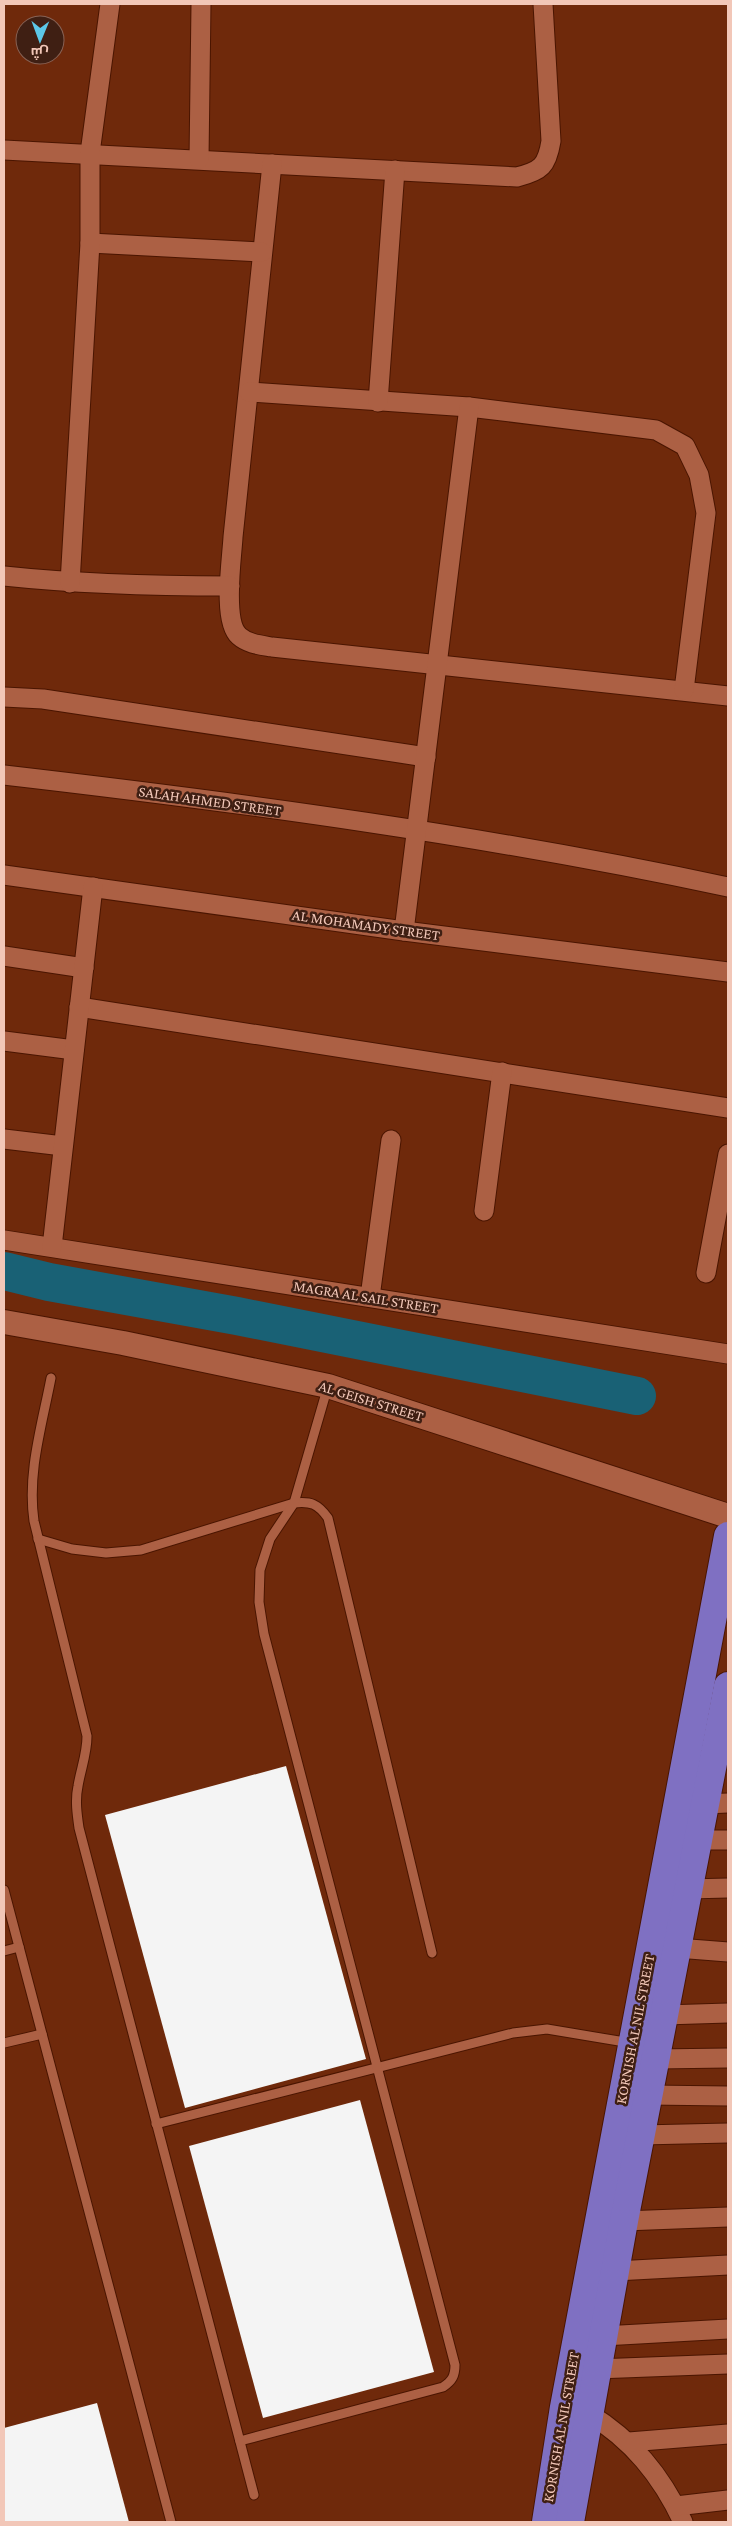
<svg xmlns="http://www.w3.org/2000/svg" width="732" height="2526" font-family="'Crimson Pro',Cairo,serif">
<style>
.lines{fill:none;stroke-linecap:round;stroke-linejoin:round}
.river{stroke:#196175;stroke-width:38}
.building{fill:#f4f4f4}
.service-casing{stroke:#4a1500;stroke-width:11}
.minor-casing{stroke:#4a1500;stroke-width:21}
.tertiary-casing{stroke:#4a1500;stroke-width:26}
.trunk-casing{stroke:#4a1500;stroke-width:30}
.service{stroke:#ac6044;stroke-width:9}
.minor{stroke:#ac6044;stroke-width:19}
.tertiary{stroke:#ac6044;stroke-width:24}
.trunk{stroke:#7f70c2;stroke-width:28}
.labels{text-anchor:middle;stroke-width:5;stroke-linejoin:round;paint-order:stroke}
.street-label{font-size:15px;fill:#f2c7b8;stroke:#3f1f13}
</style>
<rect width="100%" height="100%" fill="#6f290b"/>
<g class="lines">
<polyline class="river" points="4,1271 49,1282 237,1316 637,1396"/>
</g>
<g class="building">
<polygon points="286,1766 366,2059 185,2108 105,1815"/>
<polygon points="360,2100 434,2372 263,2418 189,2146"/>
<polygon points="97,2403 129,2522 4,2522 4,2428"/>
</g>
<g class="lines">
<defs>
<g id="service">
<path d="M51 1378C42 1425 27 1473 34 1521L87 1736C87 1754 81 1768 78 1786 75 1800 77 1814 79 1828L254 2495"/>
<path d="M38 1539 72 1549 106 1553 141 1550 294 1503C311 1501 318 1504 328 1518L432 1953"/>
<polyline points="4,1890 171,2522"/>
<polyline points="4,1951 19,1947"/>
<polyline points="4,2043 42,2034"/>
<polyline points="156,2124 513,2033 547,2029 631,2043"/>
<path d="M240 2441 443 2387C452 2381 455 2376 455 2365L264 1634 259 1602 260 1570 270 1539 294 1503 328 1386"/>
</g>
<g id="minor">
<path d="M4 150 517 177C541 171 547 166 551 141L543 4"/>
<polyline points="199,159 201,4"/>
<path d="M272 164 233 537C232 558 222 621 239 636 248 644 260 645 272 647L728 696"/>
<polyline points="90,243 262,252"/>
<polyline points="249,392 469,407 656,430 685,446 699,475 706,513 684,690"/>
<polyline points="378,402 395,170"/>
<path d="M4 576C79 584 154 586 230 586"/>
<polyline points="70,583 90,243 90,153 110,4"/>
<polyline points="4,697 43,699 426,757"/>
<path d="M4 775C246 803 489 836 728 887"/>
<polyline points="4,875 404,931 728,972"/>
<polyline points="404,931 469,407"/>
<polyline points="4,956 84,968"/>
<polyline points="79,1007 728,1108"/>
<polyline points="4,1041 74,1050"/>
<polyline points="4,1139 63,1146"/>
<polyline points="484,1211 502,1072"/>
<polyline points="4,1240 728,1354"/>
<polyline points="52,1247 93,887"/>
<polyline points="706,1273 728,1154"/>
<polyline points="370,1297 391,1140"/>
<polyline points="705,1804 728,1803"/>
<polyline points="698,1840 728,1840"/>
<polyline points="688,1889 728,1888"/>
<polyline points="677,1948 728,1952"/>
<polyline points="664,2015 728,2013"/>
<polyline points="656,2059 728,2058"/>
<polyline points="649,2095 728,2096"/>
<polyline points="641,2135 728,2133"/>
<polyline points="624,2221 728,2217"/>
<polyline points="615,2271 728,2265"/>
<polyline points="603,2336 728,2329"/>
<polyline points="596,2369 728,2364"/>
<path d="M588 2413C632 2440 661 2475 683 2522"/>
<polyline points="629,2442 728,2434"/>
<polyline points="676,2506 728,2500"/>
</g>
<polyline id="tertiary" points="4,1322 123,1343 328,1386 728,1516"/>
<g id="trunk">
<polyline points="546,2522 564,2407 728,1536"/>
<polyline points="570,2522 624,2221 728,1686"/>
</g>
</defs>
<use href="#service" class="service-casing"/>
<use href="#minor" class="minor-casing"/>
<use href="#tertiary" class="tertiary-casing"/>
<use href="#trunk" class="trunk-casing"/>
<use href="#service" class="service"/>
<use href="#minor" class="minor"/>
<use href="#tertiary" class="tertiary"/>
<use href="#trunk" class="trunk"/>
</g>
<g class="labels">
<g class="street-label">
<text transform="translate(210 801) rotate(8)" y="5">SALAH AHMED STREET</text>
<text transform="translate(366 925) rotate(8)" y="5">AL MOHAMADY STREET</text>
<text transform="translate(366 1297) rotate(9)" y="5">MAGRA AL SAIL STREET</text>
<text transform="translate(371 1401) rotate(17)" y="5">AL GEISH STREET</text>
<text transform="translate(635 2029) rotate(-79)" y="5">KORNISH AL NIL STREET</text>
<text transform="translate(561 2427) rotate(-80)" y="5">KORNISH AL NIL STREET</text>
</g>
</g>
<rect width="732" height="2526" fill="none" stroke="#f2c7b8" stroke-width="10"/>
<g transform="translate(40 40) rotate(181)"><circle r="24" fill="#3f1f13" stroke="#876255"/>
<path d="M0-4L9 19L0 12L-9 19Z" fill="#5cc7e7"/>
<text y="-8" font-size="14" font-weight="bold" text-anchor="middle" fill="#f2c7b8">ش</text>
</g>
</svg>
